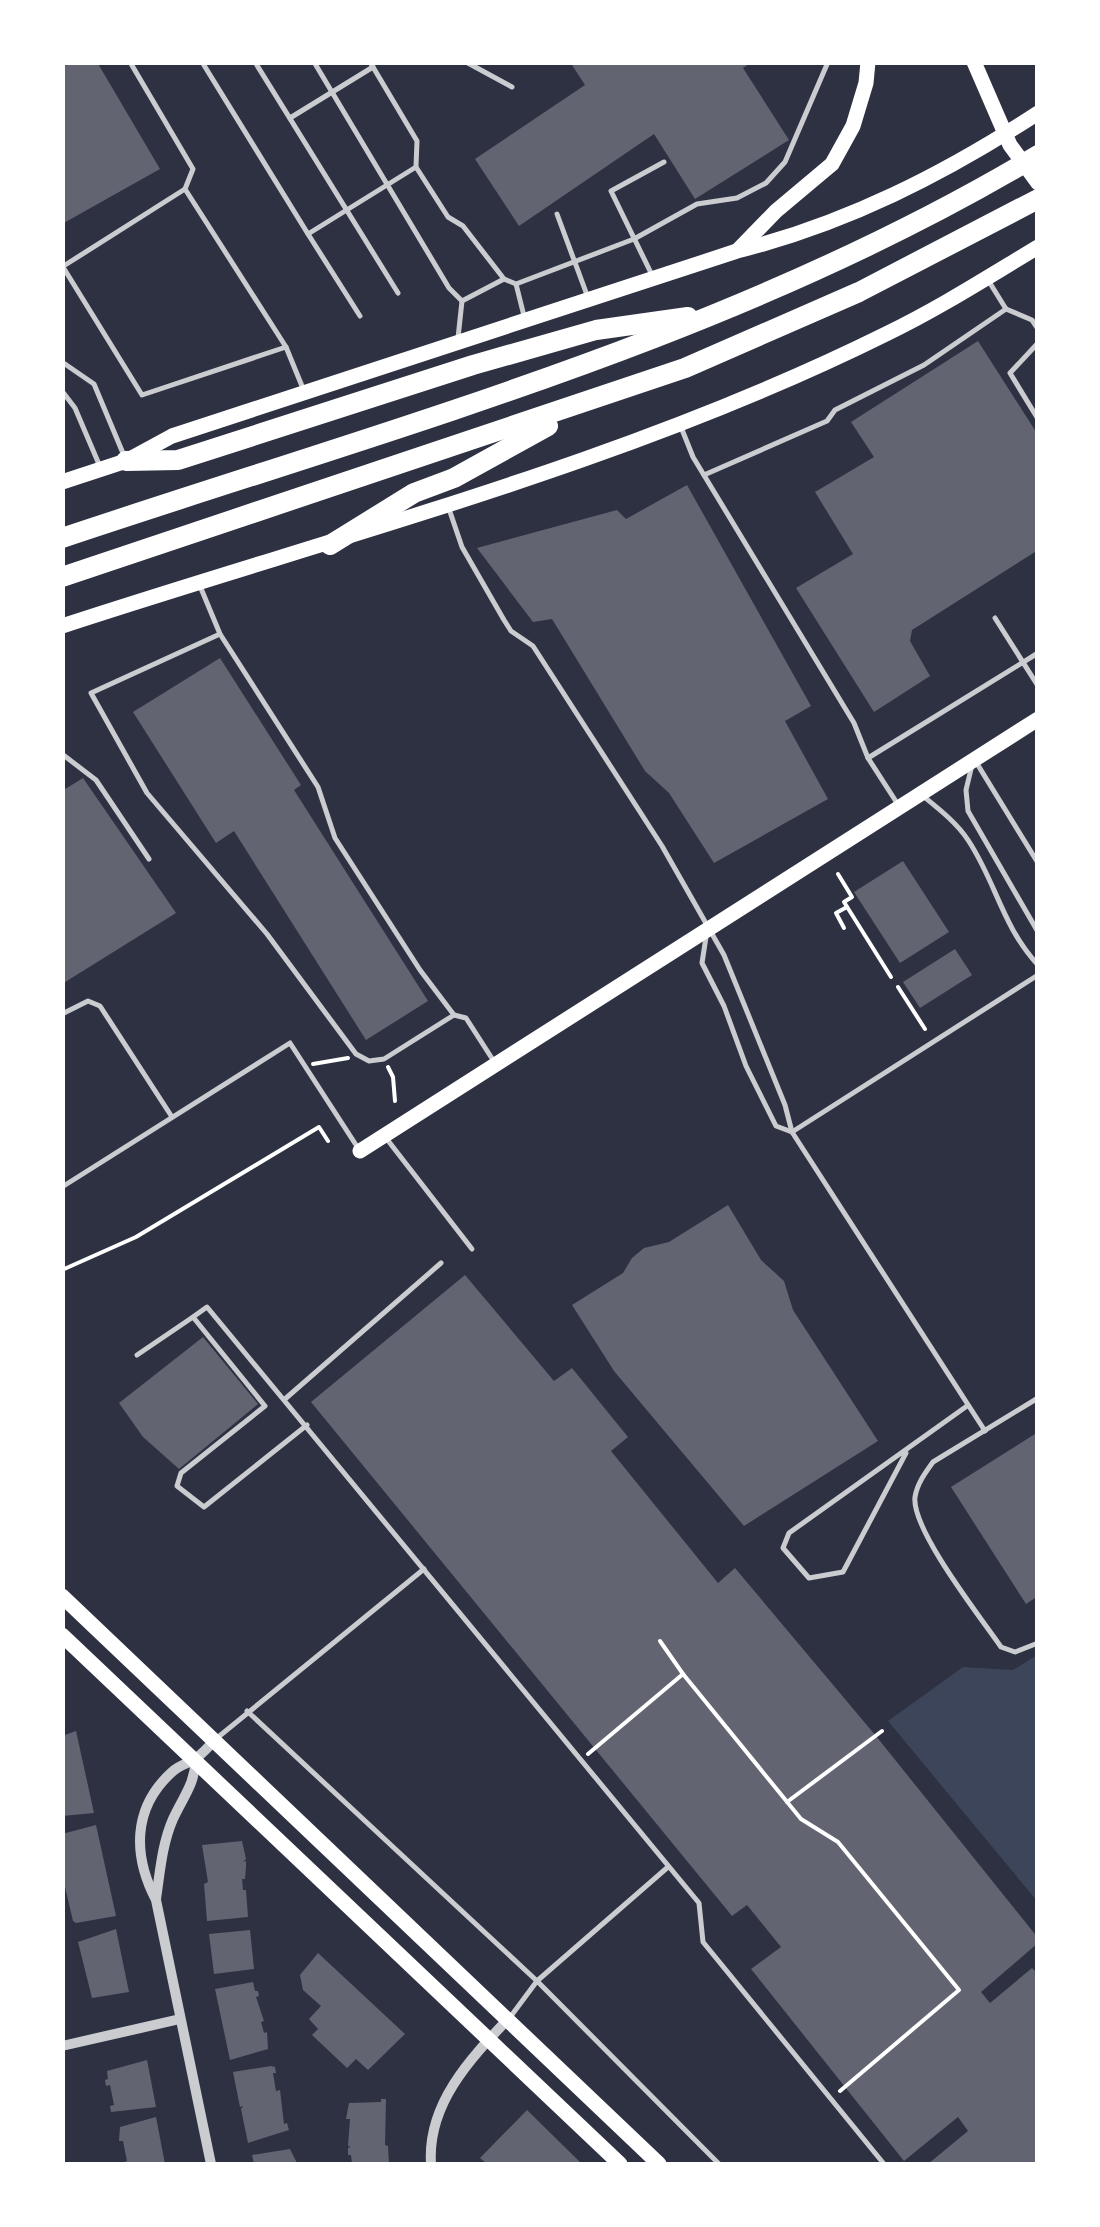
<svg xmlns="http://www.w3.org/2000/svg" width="1100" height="2227" font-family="'Fira Sans',sans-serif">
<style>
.green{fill:#3c4559}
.building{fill:#626471}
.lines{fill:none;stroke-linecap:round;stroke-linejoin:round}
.path{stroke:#fff;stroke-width:4}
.service{stroke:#caccd0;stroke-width:5}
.minor{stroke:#caccd0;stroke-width:10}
.secondary{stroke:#fff;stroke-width:15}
.motorway{stroke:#fff;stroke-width:20}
</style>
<rect width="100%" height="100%" fill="#2d3142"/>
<polygon class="green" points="1037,1655 1037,1901 888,1721 963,1667 1013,1670"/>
<g class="building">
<polygon points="62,62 97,62 160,169 62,224"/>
<polygon points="570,62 752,62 743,68 789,140 695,199 654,134 519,226 475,159 585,85"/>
<polygon points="978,341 1038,435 1038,550 912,630 910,641 930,676 874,712 796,588 853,554 815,492 874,457 851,422"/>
<polygon points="687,485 811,706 785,721 828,799 714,863 669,793 645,771 552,619 533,622 477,548 617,510 626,519"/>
<polygon points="220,658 301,785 294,790 428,1001 366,1040 234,831 216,843 133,712"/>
<polygon points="83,778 176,913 62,984 62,791"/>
<polygon points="903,861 949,932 900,963 854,892"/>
<polygon points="955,949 972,975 920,1008 903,982"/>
<polygon points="728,1205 761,1260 784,1281 793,1310 878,1441 744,1526 614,1371 572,1305 623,1273 632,1258 644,1248 669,1242"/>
<polygon points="465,1275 554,1381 572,1368 628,1437 611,1451 718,1583 735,1568 876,1736 1038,1938 1038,1943 981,1992 990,2003 1032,1968 1038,1974 1038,2161 1034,2164 928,2164 968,2131 958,2117 904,2161 751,1969 781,1947 747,1905 732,1916 311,1402"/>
<polygon points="203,1337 258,1404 179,1469 143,1437 119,1403"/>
<polygon points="1038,1432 1038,1596 1026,1604 951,1487"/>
<polygon points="76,1731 94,1813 62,1816 62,1736"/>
<polygon points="96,1825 116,1916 76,1923 73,1921 62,1874 62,1834"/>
<polygon points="242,1841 246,1859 243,1862 246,1861 246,1867 245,1879 242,1879 243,1890 246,1890 248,1917 207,1921 204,1884 208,1882 202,1845"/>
<polygon points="116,1929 129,1992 92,1998 78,1942"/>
<polygon points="250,1930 254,1969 214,1974 209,1934"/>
<polygon points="318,1953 405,2034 368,2070 356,2059 347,2068 312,2035 318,2029 309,2019 321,2006 303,1990 300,1975"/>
<polygon points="253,1982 255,1991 258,1991 259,1996 256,1997 264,2021 261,2022 264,2033 267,2032 268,2049 230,2060 215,1989"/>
<polygon points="147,2060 156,2107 111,2112 110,2106 114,2105 110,2085 106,2086 105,2080 108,2079 107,2071"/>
<polygon points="271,2066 275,2067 276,2073 273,2073 276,2091 280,2090 284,2124 287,2123 289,2130 248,2143 241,2109 243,2106 240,2107 233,2072"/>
<polygon points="381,2099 386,2099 385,2145 388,2146 389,2164 352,2164 351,2155 348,2155 348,2148 351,2147 348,2146 350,2119 346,2119 349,2103 381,2102"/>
<polygon points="527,2110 582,2164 487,2164 480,2158"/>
<polygon points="156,2117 165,2164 119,2164 127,2161 123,2141 119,2141 120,2127"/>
<polygon points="290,2149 297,2163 254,2164 252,2155"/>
</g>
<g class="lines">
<g class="path">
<polyline points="838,874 852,897 844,902 891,977"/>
<polyline points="844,928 836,913 847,907"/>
<polyline points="898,987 925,1029"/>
<polyline points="313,1064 348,1058"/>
<polyline points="388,1067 393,1077 395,1101"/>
<polyline points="62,1270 136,1237 319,1127 328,1141"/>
<polyline points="660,1641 683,1674"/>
<polyline points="588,1754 683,1674 801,1819 838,1842 959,1990 840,2091"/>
<polyline points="787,1802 882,1731"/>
</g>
<g class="service">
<polyline points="130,62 193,169 185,189"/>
<polyline points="202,62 308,234"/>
<polyline points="255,62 398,293"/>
<polyline points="314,62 449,288 462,301"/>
<polyline points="370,62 417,141 416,166"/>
<polyline points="466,62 512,87"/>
<polyline points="290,118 373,67"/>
<polyline points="557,214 587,295"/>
<polyline points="62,267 185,189 286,347 142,395 63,267"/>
<polyline points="652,275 611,191 664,162"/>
<polyline points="988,280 1006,309 1032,320 1038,329"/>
<polyline points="360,316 308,234 416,167 448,217 463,226 504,279"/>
<polyline points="524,316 516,284 634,239 697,204 737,198 766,183 785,162 828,62"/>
<polyline points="458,338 462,301 504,279 516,284"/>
<polyline points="1038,343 1010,373 1038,419"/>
<polyline points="286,347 304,391"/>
<polyline points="62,362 94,384 125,458"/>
<polyline points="62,391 75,408 101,469"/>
<polyline points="681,427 693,457 854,723 868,758 897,803"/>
<polyline points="704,475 827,421 835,410 924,365 1006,309"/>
<polyline points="448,506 462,547 504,620 511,631 533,646 662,846 724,955 785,1105 792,1132 985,1431"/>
<polyline points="200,586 220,634 318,787 335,838 420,970 454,1015 466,1018 493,1060"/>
<polyline points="995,618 1038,686"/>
<polyline points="220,634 91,693 147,793 267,934 356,1054 369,1061 384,1059 454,1015"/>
<polyline points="62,754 96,780 149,859"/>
<polyline points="868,758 1038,653"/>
<polyline points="976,762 1038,863"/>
<polyline points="972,765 966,790 968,811 1038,932"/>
<path d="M923 796C939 809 957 823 968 840 996 882 1002 926 1038 965"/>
<polyline points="706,937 702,963 724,1006 746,1066 776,1126 792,1132"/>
<polyline points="62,1014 88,1001 100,1006 172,1117"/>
<polyline points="792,1132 1038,975"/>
<polyline points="386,1138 472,1249"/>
<polyline points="62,1187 290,1043 358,1148"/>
<polyline points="193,1317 207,1307 699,1903 703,1942 884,2164"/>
<polyline points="137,1355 193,1317 265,1406 181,1473 177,1486 204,1507 307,1425"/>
<path d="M1038 1398 933 1462C925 1473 917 1484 915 1497 911 1529 981 1618 1001 1647L1015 1652 1038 1643"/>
<polyline points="285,1399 441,1263"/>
<polyline points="906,1453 843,1572 809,1578 783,1548 789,1533 967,1406"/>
<polyline points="247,1711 537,1981 719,2164"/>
<polyline points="217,1738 424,1569"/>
<polyline points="511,2016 537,1981 668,1867"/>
</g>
<g class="minor">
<path d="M156 1899C160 1872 162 1844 173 1819 184 1795 194 1786 196 1759"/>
<polyline points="62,2046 180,2019"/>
<path d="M211 2164 156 1900C133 1856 132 1808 172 1772 178 1766 185 1764 192 1761 201 1756 208 1747 215 1740"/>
<path d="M431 2164C427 2104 470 2059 509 2018"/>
</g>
<g class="secondary">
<polyline points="974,62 1010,145 1038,183"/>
<polyline points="739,249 776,211 832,164 853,126 866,83 868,62"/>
<path d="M62 482 126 461 172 436 737 251C846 224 944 174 1038 113"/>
<path d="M62 626C339 535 624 464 886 334 938 309 988 277 1038 247"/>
<polyline points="360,1151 1038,719"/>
<polyline points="62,1596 659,2164"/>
<polyline points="62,1635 620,2164"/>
</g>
<g class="motorway">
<polyline points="126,461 178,460 473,365 596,330 688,317"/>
<path d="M62 538C393 427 736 336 1038 155"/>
<polyline points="330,545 414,493 454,478 548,426"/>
<polyline points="62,577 685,368 859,292 1038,199"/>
</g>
</g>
<rect width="1100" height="2227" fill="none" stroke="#ffffff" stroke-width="130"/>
</svg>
